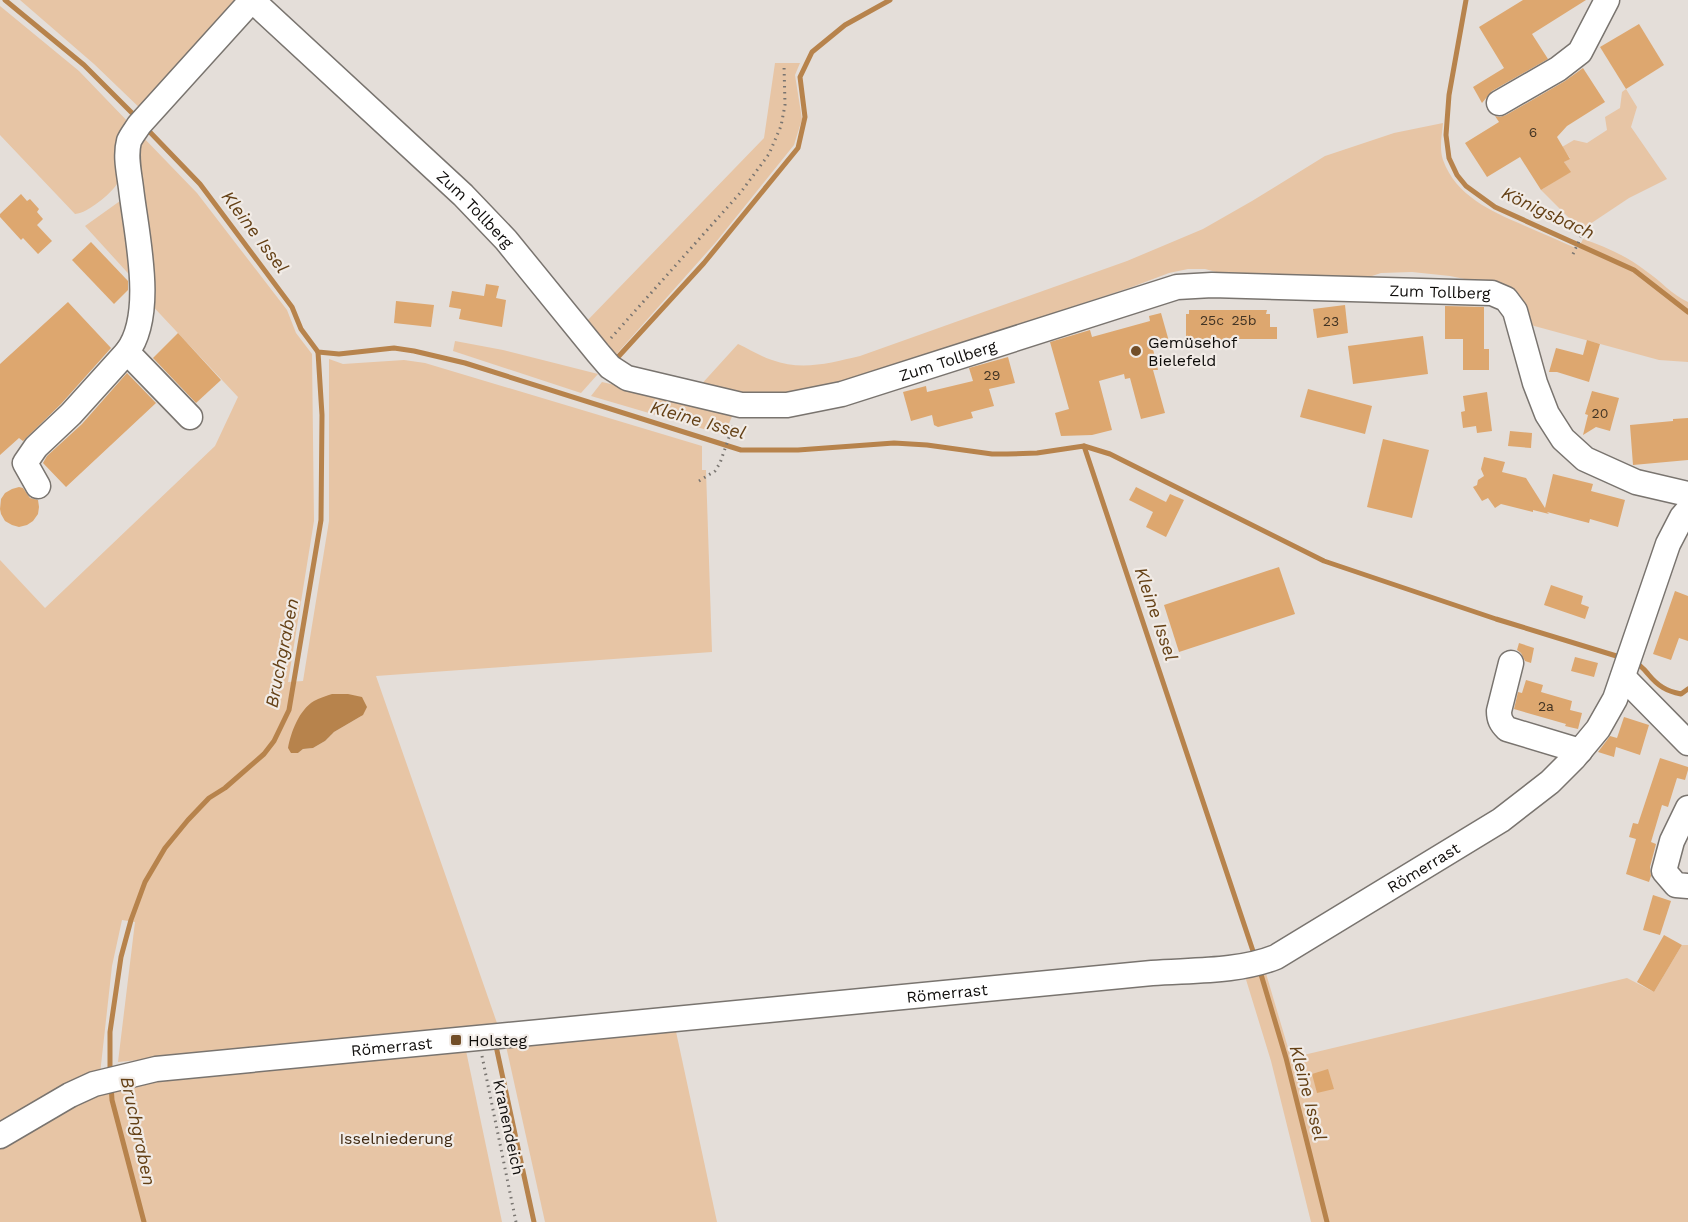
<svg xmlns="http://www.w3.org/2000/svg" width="1688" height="1222" font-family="'Work Sans',sans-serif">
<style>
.green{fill:#e7c5a5;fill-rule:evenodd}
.water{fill:#b7834c}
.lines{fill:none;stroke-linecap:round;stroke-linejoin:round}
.stream{stroke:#b7834c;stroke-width:5}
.building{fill:#dda76f}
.minor-casing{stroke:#79746f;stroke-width:27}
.path{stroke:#787470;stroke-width:3;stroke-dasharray:1.5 4.5;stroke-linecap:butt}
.minor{stroke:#fff;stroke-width:24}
.poi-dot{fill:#724e28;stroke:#f1ebe6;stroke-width:2}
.labels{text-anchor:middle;stroke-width:4.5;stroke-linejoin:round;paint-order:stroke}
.number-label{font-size:14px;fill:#423424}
.street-label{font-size:16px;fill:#0f0d0b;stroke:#f1ebe6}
.poi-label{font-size:16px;fill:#0f0d0b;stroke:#f1ebe6;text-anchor:start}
.park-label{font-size:16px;fill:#402911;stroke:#f1ebe6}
.water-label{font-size:18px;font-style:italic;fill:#644015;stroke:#f1ebe6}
</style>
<rect width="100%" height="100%" fill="#e4ded9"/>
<g class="green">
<polygon points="20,0 236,0 236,2 145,113 94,64"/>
<path d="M0 6 79 71 132 126C126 162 129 181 96 204 89 209 83 213 75 214L0 135Z"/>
<polygon points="775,63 800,63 795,75 802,119 794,145 716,242 613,358 584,324 764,138"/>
<polygon points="1626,89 1637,107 1631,127 1667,179 1629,198 1581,230 1541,190 1570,172 1564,162 1570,158 1562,147 1574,140 1587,143 1607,130 1605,117 1620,108 1622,92"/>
<path d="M1443 123C1442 135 1439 148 1443 160 1456 196 1491 211 1523 225 1542 233 1560 241 1578 249L1583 239C1606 247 1627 256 1646 271 1661 281 1672 295 1688 302V362L1659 360 1527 324 1484 283 1450 276 1412 272 1381 273 1357 281 1235 277 1205 269H1188L1169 273 1132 287 1017 325 1012 332 780 400 698 388 738 344C749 349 760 356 772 360 802 371 830 363 860 356L1127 261 1203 229 1252 201 1325 156 1394 133Z"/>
<path d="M139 133 197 193 287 310 296 333 312 354 314 521 288 682 303 681 329 521V359L343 364 404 360 425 363 702 446V470H706L712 652 376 676 498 1026 118 1062 135 922 122 920 112 966 100 1074 0 1127V560L45 608 215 446 238 397 146 299 133 173ZM363 715 334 732 325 741 313 748 303 749 298 753 288 748Z"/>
<polygon points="120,201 126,201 136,282 85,226"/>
<polygon points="455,341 503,350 598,374 581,393 453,351"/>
<polygon points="602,382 734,412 724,435 591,396"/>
<polygon points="1682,945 1688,945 1688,1222 1311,1222 1271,1061 1244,973 1265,970 1291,1058 1627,978 1654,992"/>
<polygon points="675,1027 717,1222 545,1222 506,1046"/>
<polygon points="465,1046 502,1222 0,1222 0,1142 102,1086"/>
</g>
<path class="water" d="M332 694H348L362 697 367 707 363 715 334 732 325 741 313 748 303 749 298 753H291L288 748C291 732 299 710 314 701 319 698 326 696 332 694Z"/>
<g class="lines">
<g class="stream">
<polyline points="5,0 84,65 138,119"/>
<polyline points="1466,0 1449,95 1446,135 1449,158 1457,175 1466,186 1495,207 1634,270 1688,312"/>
<polyline points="146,128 200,184 292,307 301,329 318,352 339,354 394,348 414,351 465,363 741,450 798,450 894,443 927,445 992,454 1007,454 1037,453 1084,446 1255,957"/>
<polyline points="618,357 704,263 798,148 805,117 800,77 812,52 845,25 890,0"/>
<polyline points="1084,446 1110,454 1324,561 1496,619 1623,658"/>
<path d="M1634 662C1641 665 1644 669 1648 674 1658 686 1666 691 1681 694L1688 689"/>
<polyline points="1260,971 1286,1058 1327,1222"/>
<polyline points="496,1046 534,1222"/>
<polyline points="110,1073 110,1032 121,957 131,920 145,882 165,848 188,820 209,798 225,788 264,754 274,741 289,710 321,520 322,415 318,352"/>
<polyline points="111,1085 112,1100 144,1222"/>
</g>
</g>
<g class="building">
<polygon points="1523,0 1586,0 1532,34 1548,59 1492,91 1482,103 1473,87 1504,68 1479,27"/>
<polygon points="1639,24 1664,65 1626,89 1600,47"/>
<polygon points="1583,68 1605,102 1567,126 1557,137 1570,159 1564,162 1571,172 1541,190 1520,157 1487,177 1465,143 1499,122 1495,116 1500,117 1506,115 1565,81"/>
<polygon points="21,194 27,201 30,199 39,209 37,212 43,219 37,225 52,241 38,254 23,238 21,240 0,217 0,214"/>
<polygon points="91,242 128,281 128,290 114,304 72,260"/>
<polygon points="486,284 499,286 496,298 506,300 502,327 459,319 461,309 449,307 452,291 484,296"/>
<polygon points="396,301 434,305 431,327 394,323"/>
<polygon points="68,302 111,348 61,404 23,441 19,438 0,455 0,364"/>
<polygon points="1345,305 1348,333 1317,338 1313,309"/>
<polygon points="1445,306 1484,307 1484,349 1489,349 1489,370 1463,370 1463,339 1445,339"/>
<polygon points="1189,310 1267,310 1266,314 1270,314 1270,327 1277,327 1277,339 1236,339 1236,345 1220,345 1220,339 1186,339 1186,314 1189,314"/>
<polygon points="1161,313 1170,345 1152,345 1158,370 1153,370 1165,413 1141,419 1130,378 1125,379 1124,374 1099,381 1112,430 1092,435 1061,436 1055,413 1069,409 1050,342 1090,330 1092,337 1150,321 1149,316"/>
<polygon points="178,333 221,380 196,403 153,358"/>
<polygon points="1423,336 1428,374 1353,384 1348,346"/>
<polygon points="1587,340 1600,344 1589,382 1557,372 1549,372 1556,348 1583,355"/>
<polygon points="1008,357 1015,383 989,389 994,406 971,412 973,418 938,427 934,425 932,415 911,421 903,392 926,386 927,392 973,381 969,368"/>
<polygon points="127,373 156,403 66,487 43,463 47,456 82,424"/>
<polygon points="1308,389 1372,406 1365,434 1300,417"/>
<polygon points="1592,391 1619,398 1610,431 1596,427 1583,435 1588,415 1585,414"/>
<polygon points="1487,392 1492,431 1477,433 1476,426 1463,428 1461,412 1465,411 1463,396"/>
<polygon points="1688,418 1688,460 1633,465 1630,425 1673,421 1673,419"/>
<polygon points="1510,431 1532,433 1531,448 1508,446"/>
<polygon points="1383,439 1429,450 1412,518 1367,507"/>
<polygon points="1484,457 1505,462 1502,472 1526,478 1545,508 1553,474 1593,484 1591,491 1625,500 1618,527 1590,519 1589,523 1547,512 1549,514 1533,510 1533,512 1501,504 1495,508 1488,498 1482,501 1473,487 1477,485 1478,480 1484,476 1481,469"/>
<polygon points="19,487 23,488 30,498 38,500 39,507 38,514 33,521 27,525 19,527 12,525 5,521 1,514 0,509 1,499 5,493 12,489"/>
<polygon points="1136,487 1166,502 1170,494 1184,500 1166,537 1146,527 1153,512 1129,500"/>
<polygon points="1279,567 1295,614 1179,652 1164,605"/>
<polygon points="1551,585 1583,596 1581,604 1589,607 1585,619 1544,605"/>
<polygon points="1675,591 1688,596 1688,641 1679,638 1671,660 1653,654"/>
<polygon points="1519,643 1534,648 1531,663 1525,661 1521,653 1517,650"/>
<polygon points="1575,657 1598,663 1594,677 1571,671"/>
<polygon points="1526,680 1543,685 1541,692 1572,701 1570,710 1582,713 1578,729 1565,726 1566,724 1514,709 1518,692 1522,693"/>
<polygon points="1624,717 1649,725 1640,755 1616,747 1614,757 1598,752 1610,736 1617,738"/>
<polygon points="1660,758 1688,767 1688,770 1685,780 1677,778 1668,807 1662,805 1651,842 1656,844 1650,867 1651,876 1649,882 1626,874 1636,839 1629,837 1633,823 1638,824"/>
<polygon points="1653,895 1671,901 1660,935 1643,930"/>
<polygon points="1664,935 1682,945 1654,992 1637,982"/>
<polygon points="1328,1069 1334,1089 1317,1093 1312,1074"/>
</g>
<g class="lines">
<defs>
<g id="minor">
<path id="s1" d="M252 0 463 195 506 240 598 353 610 367 627 378 741 405H787L842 394 1177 287 1212 285 1492 293 1506 299 1515 311 1535 383 1547 414 1563 439 1585 459 1636 482 1688 494"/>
<polyline points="1499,103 1558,69 1580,52 1607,0"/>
<polyline points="127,352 190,417"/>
<path d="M38 486 25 463 36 447 71 414 127 352C156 314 136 233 131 188 129 172 125 156 129 141 131 136 136 130 139 125L252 0"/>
<path d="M1511 663 1499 711C1499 719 1501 723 1507 729L1580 751"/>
<polyline points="1623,677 1688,743"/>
<polyline points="1688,808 1672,841 1664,871 1676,885 1688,886"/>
<path id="s2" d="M0 1136 70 1095 94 1084 156 1069 1152 973C1193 970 1238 972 1276 957L1501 820 1550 782 1574 758 1598 729 1615 699 1668 544 1682 517 1688 510"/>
</g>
</defs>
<use href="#minor" class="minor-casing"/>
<g class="path">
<polyline points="1573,254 1582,235"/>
<polyline points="611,338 741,192 769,154 781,126 785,105 784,65"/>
<polyline points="699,481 715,471 720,463 734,423"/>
<polyline points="482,1056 516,1222"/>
</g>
<use href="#minor" class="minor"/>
</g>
<g class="poi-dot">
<circle cx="1136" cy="351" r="6"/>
<rect x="450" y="1034" width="12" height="12" rx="3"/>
</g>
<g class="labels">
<g class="number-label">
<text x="1533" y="137">6</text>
<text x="1212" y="325">25c</text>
<text x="1244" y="325">25b</text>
<text x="1331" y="326">23</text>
<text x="992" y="380">29</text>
<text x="1600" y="418">20</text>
<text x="1546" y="711">2a</text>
</g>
<g class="street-label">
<text dy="6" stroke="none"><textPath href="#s1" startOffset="306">Zum Tollberg</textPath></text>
<text dy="6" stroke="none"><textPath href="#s1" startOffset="1368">Zum Tollberg</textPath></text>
<text dy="6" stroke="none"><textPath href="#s1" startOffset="864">Zum Tollberg</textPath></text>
<text dy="6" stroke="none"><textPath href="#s2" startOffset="1470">Römerrast</textPath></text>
<text dy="6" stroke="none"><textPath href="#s2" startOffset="966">Römerrast</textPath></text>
<text dy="6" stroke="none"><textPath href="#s2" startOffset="408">Römerrast</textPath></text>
<text transform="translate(509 1127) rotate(78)" y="6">Kranendeich</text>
</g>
<g class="poi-label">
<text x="1148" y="348">Gemüsehof<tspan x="1148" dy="18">Bielefeld</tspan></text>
<text x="468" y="1046">Holsteg</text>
</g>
<g class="park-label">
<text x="396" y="1144">Isselniederung</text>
</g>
<g class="water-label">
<text transform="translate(1548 213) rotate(25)" y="6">Königsbach</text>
<text transform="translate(255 232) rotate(53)" y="6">Kleine Issel</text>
<text transform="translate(698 420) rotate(16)" y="6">Kleine Issel</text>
<text transform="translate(1156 614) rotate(71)" y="6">Kleine Issel</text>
<text transform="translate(282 653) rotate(-79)" y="6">Bruchgraben</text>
<text transform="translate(1308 1093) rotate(75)" y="6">Kleine Issel</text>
<text transform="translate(138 1131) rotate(78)" y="6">Bruchgraben</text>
</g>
</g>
</svg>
